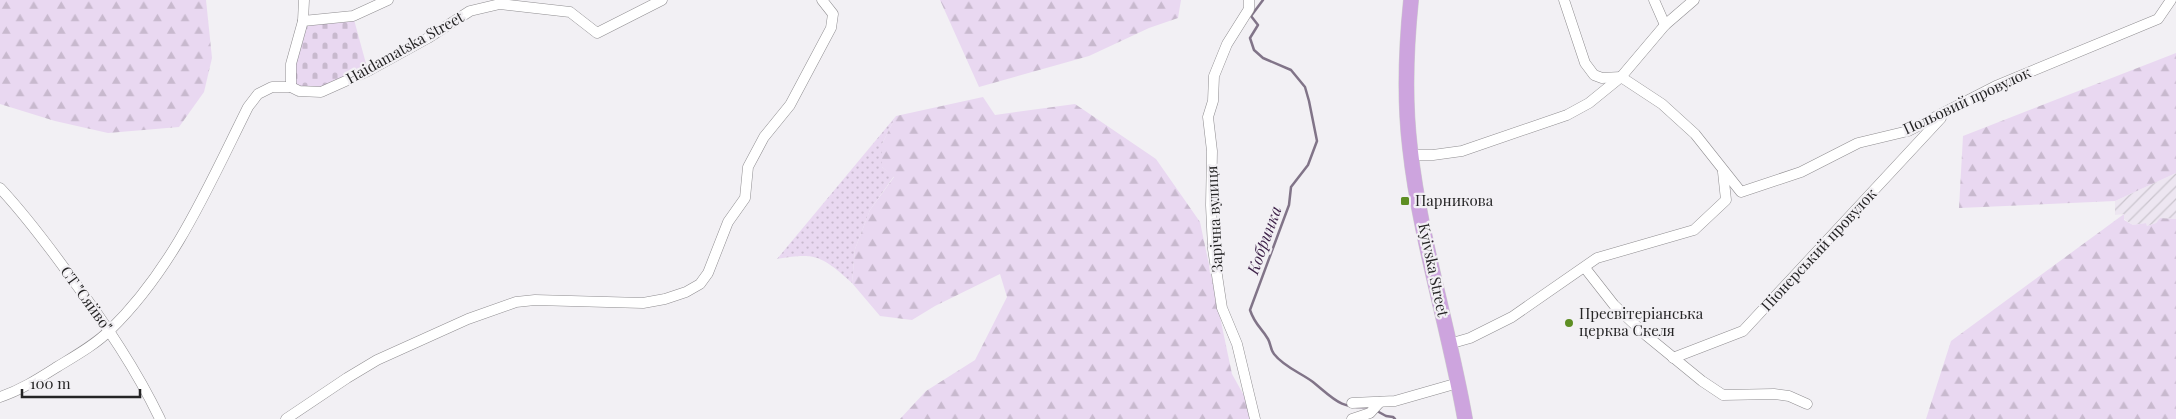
<svg xmlns="http://www.w3.org/2000/svg" width="2176" height="419" font-family="'Playfair Display',serif">
<style>
.industrial{fill:url(#industrial-furrows)}
.green{fill:url(#green-dots)}
.forest{fill:url(#forest-firs)}
.cemetery{fill:url(#cemetery-stones)}
.lines{fill:none;stroke-linecap:round;stroke-linejoin:round}
.stream{stroke:#817488;stroke-width:2.5}
.street-casing{stroke:#8f8d90;stroke-width:11}
.primary-casing{stroke:#cfcfcf;stroke-width:16}
.street{stroke:#fff;stroke-width:10}
.primary{stroke:#cda4de;stroke-width:15}
.poi-dot{fill:#5e8e23;stroke:#f2f0f4;stroke-width:2}
.labels{text-anchor:middle;stroke-width:4.5;stroke-linejoin:round;paint-order:stroke}
.street-label{font-size:15px;fill:#252425;stroke:#f2f0f4}
.poi-label{font-size:15px;fill:#252425;stroke:#f2f0f4;text-anchor:start}
.water-label{font-size:16px;font-style:italic;fill:#3f234a;stroke:#f2f0f4}
</style>
<defs>
<pattern id="industrial-furrows" width="10" height="10" patternUnits="userSpaceOnUse" patternTransform="scale(1.25)"><rect width="10" height="10" fill="#ede6f1"/><path d="M-1 1l2-2M0 10L10 0M9 11l2-2" fill="none" stroke="#cbc5ce"/></pattern>
<pattern id="green-dots" width="8" height="8" patternUnits="userSpaceOnUse" patternTransform="scale(1.25)"><rect width="8" height="8" fill="#e9d8f1"/><path d="M2 2h.1M6 6h.1" fill="none" stroke="#c8b9ce" stroke-width="1.8" stroke-linecap="round"/></pattern>
<pattern id="forest-firs" width="22" height="20" patternUnits="userSpaceOnUse" patternTransform="scale(1.25)"><rect width="22" height="20" fill="#e9d8f1"/><path d="M5 1l3.5 6h-7zM16 11l3.5 6h-7z" fill="#c8b9ce"/></pattern>
<pattern id="cemetery-stones" width="16" height="16" patternUnits="userSpaceOnUse" patternTransform="scale(1.25)"><rect width="16" height="16" fill="#e9d8f1"/><path d="M2 7V4a2 2 0 0 1 4 0v3zM10 15v-3a2 2 0 0 1 4 0v3z" fill="#c8b9ce"/></pattern>
</defs>
<rect width="100%" height="100%" fill="#f2f0f4"/>
<polygon class="industrial" points="2176,173 2176,219 2160,218 2156,223 2147,226 2146,223 2133,225 2124,219 2124,214 2115,215 2115,201"/>
<path class="green" d="M896 116 882 144V167L894 176 870 210 855 249 852 283C822 256 816 252 777 259Z"/>
<g class="forest">
<polygon points="0,0 206,0 212,58 204,92 179,127 108,133 55,121 0,104"/>
<polygon points="940,0 1181,0 1178,18 1149,28 1089,56 979,87"/>
<polygon points="2176,53 2176,173 2115,201 1959,208 1963,136"/>
<polygon points="983,97 995,115 1075,104 1156,159 1200,222 1232,374 1257,419 900,419 926,391 975,360 1007,297 1000,274 935,306 912,320 880,316 852,283 855,249 870,210 894,177 882,167 882,144 896,116"/>
<polygon points="2124,214 2124,220 2133,225 2146,223 2147,226 2156,223 2160,218 2176,219 2176,419 1926,419 1951,341"/>
</g>
<polygon class="cemetery" points="353,16 368,71 321,92 291,87 303,21"/>
<g class="lines">
<g class="stream">
<path d="M1263 0 1251 16 1258 25 1250 38 1254 50 1263 58 1291 70 1305 87 1309 101 1317 141 1308 165 1291 187 1289 205 1250 310C1255 325 1261 327 1268 339 1271 344 1270 349 1274 354 1284 367 1301 373 1313 382 1335 400 1340 409 1370 407"/>
<polyline points="1377,411 1386,416 1393,417 1395,419"/>
</g>
<defs>
<g id="street">
<polyline points="1249,0 1249,9 1227,44 1214,76 1213,101 1208,117 1212,151 1211,205 1213,249 1222,308 1237,344 1255,419"/>
<polyline points="1564,0 1585,63 1594,75 1602,78 1621,77 1662,104 1695,134 1741,192 1801,172 1858,143 1908,131 1998,85 2158,19 2171,0"/>
<polyline points="1654,0 1665,25"/>
<polyline points="303,21 304,0"/>
<polyline points="291,87 291,64 303,21 353,16 388,0"/>
<polyline points="1411,155 1433,155 1462,151 1567,115 1589,103 1621,77 1665,25 1694,0"/>
<path d="M0 188C27 217 50 248 73 280 106 325 136 369 160 419"/>
<polyline points="1585,268 1614,305 1647,336 1702,381 1723,395 1774,394 1789,396 1807,404"/>
<polyline points="1449,344 1470,338 1512,317 1597,258 1694,230 1726,200 1723,172"/>
<polyline points="1673,358 1743,331 1941,118"/>
<path d="M0 397C21 390 38 379 57 367 75 356 95 345 110 330 174 268 209 185 248 107L258 94 272 87H291L299 91 321 92 368 71 428 38 470 11 500 4 570 12 597 33 662 0"/>
<polyline points="1352,403 1395,401 1458,383"/>
<polyline points="286,419 347,378 377,360 468,319 516,302 535,300 643,303 665,299 686,292 700,284 708,273 728,222 745,198 748,167 764,137 790,105 831,28 833,14 822,0"/>
<polyline points="1352,419 1370,413 1380,402"/>
</g>
<path id="primary" d="M1411 0C1406 49 1404 98 1410 148 1420 239 1449 328 1465 419"/>
</defs>
<use href="#street" class="street-casing"/>
<use href="#primary" class="primary-casing"/>
<use href="#street" class="street"/>
<use href="#primary" class="primary"/>
</g>
<g class="poi-dot">
<rect x="1400" y="196" width="10" height="10" rx="2.5"/>
<circle cx="1569" cy="323" r="5"/>
</g>
<g class="labels">
<g class="street-label">
<text transform="translate(405 48) rotate(-29)" y="5">Haidamatska Street</text>
<text transform="translate(1967 101) rotate(-25)" y="5">Польовий провулок</text>
<text transform="translate(1215 219) rotate(-93)" y="5">Зарічна вулиця</text>
<text transform="translate(1819 250) rotate(-47)" y="5">Піонерський провулок</text>
<text transform="translate(1433 270) rotate(78)" y="5">Kyivska Street</text>
<text transform="translate(86 299) rotate(54)" y="5">СТ "Сяйво"</text>
</g>
<g class="poi-label">
<text x="1415" y="206">Парникова</text>
<text x="1579" y="319">Пресвітеріанська<tspan x="1579" dy="17">церква Скеля</tspan></text>
</g>
<g class="water-label">
<text transform="translate(1264 240) rotate(-70)" y="6">Кобринка</text>
</g>
</g>
<path d="M22 389v8h118v-8" fill="none" stroke="#252425" stroke-width="2.5"/>
<text x="30" y="389" font-size="15" fill="#252425" stroke="#f2f0f4" stroke-width="4" paint-order="stroke">100 m</text>
</svg>
